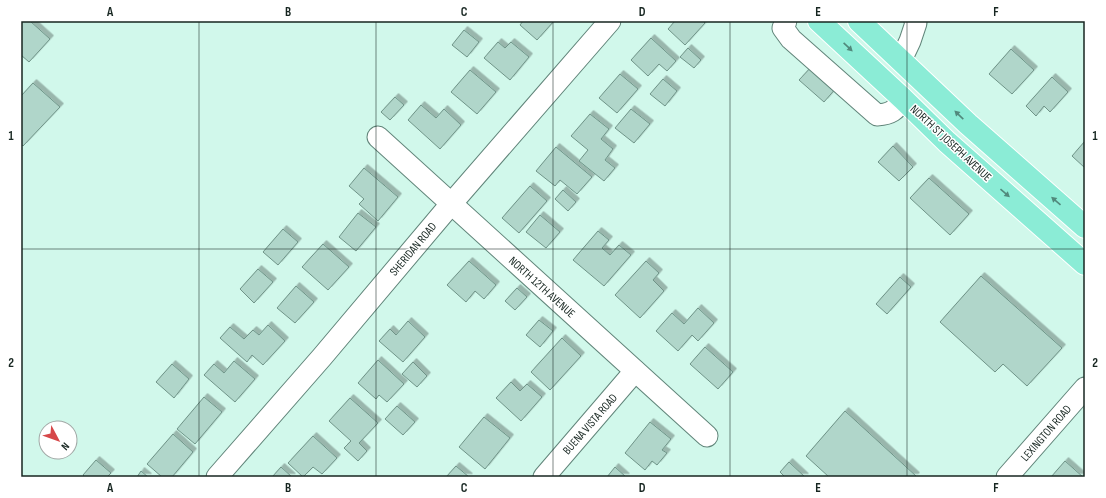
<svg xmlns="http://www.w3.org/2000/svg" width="1106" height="498" font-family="'Sofia Sans Condensed',sans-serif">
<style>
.building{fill:#b0d6ca;stroke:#6f9488;filter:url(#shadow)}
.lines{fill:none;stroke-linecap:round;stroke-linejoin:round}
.minor-casing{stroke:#61857a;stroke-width:23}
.major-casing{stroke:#fff;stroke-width:24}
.minor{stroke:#fff;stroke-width:21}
.major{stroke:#8becd6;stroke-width:22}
.oneway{fill:#51897c}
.grid{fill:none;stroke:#172621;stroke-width:1;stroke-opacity:0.55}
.labels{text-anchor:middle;stroke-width:3;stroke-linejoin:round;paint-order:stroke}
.street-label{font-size:12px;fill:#172621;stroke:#fff}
.neatline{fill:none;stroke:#172621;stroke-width:1.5}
.grid-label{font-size:13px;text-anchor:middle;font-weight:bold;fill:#172621}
</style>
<defs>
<filter id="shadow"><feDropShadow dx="3.5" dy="-3.5" stdDeviation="0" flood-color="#0004"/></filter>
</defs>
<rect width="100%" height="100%" fill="#d1f8eb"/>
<g class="building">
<polygon points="21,21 30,21 50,39 29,62 21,55"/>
<polygon points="523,21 554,21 537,40 520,25"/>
<polygon points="675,21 703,21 705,23 685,45 668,29"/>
<polygon points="464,30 479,42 467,57 452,45"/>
<polygon points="651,38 676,61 667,71 659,64 648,76 631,60"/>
<polygon points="498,42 505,48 511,42 529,57 510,80 484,58"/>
<polygon points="688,48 701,60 694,68 680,57"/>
<polygon points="1011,49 1034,70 1012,94 989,74"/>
<polygon points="813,65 837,87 824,102 799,80"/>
<polygon points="470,70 496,92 477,114 451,92"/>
<polygon points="620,74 638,89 617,113 599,98"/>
<polygon points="1052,77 1068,92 1050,112 1044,106 1036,116 1026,106"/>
<polygon points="663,79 677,91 665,106 650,94"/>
<polygon points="33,83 60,107 23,146 21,144 21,96"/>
<polygon points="395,97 404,105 390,120 381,112"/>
<polygon points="421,105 436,118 444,109 461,125 440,149 408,120"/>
<polygon points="631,109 650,124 634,143 615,128"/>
<polygon points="590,114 609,129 601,139 613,149 605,160 615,168 604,181 579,161 588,150 571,136"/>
<polygon points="1085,141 1085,168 1072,156"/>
<polygon points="893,146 913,167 899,181 878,162"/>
<polygon points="556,147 592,177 577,194 560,180 555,186 536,171"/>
<polygon points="364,168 398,197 378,221 359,204 364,199 349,186"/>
<polygon points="929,178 969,214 950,235 910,198"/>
<polygon points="530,186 547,201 519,233 502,218"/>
<polygon points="563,190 576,202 568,211 555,199"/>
<polygon points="358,213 376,227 356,251 339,237"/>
<polygon points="540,215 560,232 546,248 526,232"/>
<polygon points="283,229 298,242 278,265 263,252"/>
<polygon points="598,231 609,240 602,248 610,255 619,245 631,255 604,286 573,260"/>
<polygon points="323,244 349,267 328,290 302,267"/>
<polygon points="469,261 496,285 484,299 475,291 466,302 447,285"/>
<polygon points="646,261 659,273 653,280 664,291 640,318 615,295"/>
<polygon points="258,269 273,282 254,303 240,289"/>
<polygon points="981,276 1062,348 1027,386 1003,364 995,372 940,322"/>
<polygon points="900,277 911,287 887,314 876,304"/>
<polygon points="296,286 314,302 295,323 277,308"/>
<polygon points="517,288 527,297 515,310 505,301"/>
<polygon points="698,308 714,323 698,341 692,335 678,351 656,331 672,313 684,324"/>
<polygon points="539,320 553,331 540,347 526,335"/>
<polygon points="408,321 425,337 403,362 379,341 390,329 396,335"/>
<polygon points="268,325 285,341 263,365 252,355 247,362 220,338 230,327 244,339 253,330 259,335"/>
<polygon points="562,338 581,356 550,390 531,372"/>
<polygon points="705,347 733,372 718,389 690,364"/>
<polygon points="378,360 404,384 387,402 379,395 376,399 358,383"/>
<polygon points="234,361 255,379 235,402 204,375 214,364 224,373"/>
<polygon points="413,362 427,376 417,387 402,374"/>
<polygon points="172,364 189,379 174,398 156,382"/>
<polygon points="511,382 520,391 527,384 542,397 521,421 496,398"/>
<polygon points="204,397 222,412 195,444 177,429"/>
<polygon points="350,398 378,423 359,443 367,451 358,461 344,448 351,441 329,421"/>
<polygon points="397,406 415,422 403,435 385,419"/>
<polygon points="845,411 916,476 915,477 829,477 806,456"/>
<polygon points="484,417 510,438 485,469 459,447"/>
<polygon points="650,422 671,439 662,450 667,453 657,465 652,461 645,470 625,453"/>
<polygon points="173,434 193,452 172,477 162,477 147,464"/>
<polygon points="313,436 337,458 322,474 313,467 303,477 288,463"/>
<polygon points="96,460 111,473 107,477 85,477 83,475"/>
<polygon points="1065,461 1083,477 1051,477"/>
<polygon points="789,462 805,477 785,477 780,472"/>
<polygon points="456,466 469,477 446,477"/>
<polygon points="281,467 292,477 272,477"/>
<polygon points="615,467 626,477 607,477"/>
<polygon points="141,471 148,477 137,477"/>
</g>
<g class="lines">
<defs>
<g id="minor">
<path d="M786 21 783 28 791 39 877 115C891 114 895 111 903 99"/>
<polyline points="901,60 910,41 916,23 915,21"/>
<polyline points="378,137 707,436"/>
<polyline points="217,477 322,357 451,204 610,21"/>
<polyline points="544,477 635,371"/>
<polyline points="1007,477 1085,388"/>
</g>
<g id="major">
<polyline points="819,21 903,99 947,142 1085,264"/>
<polyline points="859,21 968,124 1085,227"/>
</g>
</defs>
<use href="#minor" class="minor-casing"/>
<use href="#major" class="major-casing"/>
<use href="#minor" class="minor"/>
<use href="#major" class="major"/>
</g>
<defs><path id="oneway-solid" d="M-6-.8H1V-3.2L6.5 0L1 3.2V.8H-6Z"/></defs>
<g class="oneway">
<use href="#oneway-solid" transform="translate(848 47) rotate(43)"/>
<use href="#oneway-solid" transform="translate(959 115) rotate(-136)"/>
<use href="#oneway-solid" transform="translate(1005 193) rotate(41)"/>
<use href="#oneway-solid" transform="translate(1056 201) rotate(-139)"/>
</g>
<path class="grid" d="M199 21V477M376 21V477M553 21V477M730 21V477M907 21V477M21 249H1085"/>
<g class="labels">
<g class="street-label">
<text transform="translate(951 143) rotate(43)" y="4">NORTH ST JOSEPH AVENUE</text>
<text transform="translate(413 249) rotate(-50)" y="4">SHERIDAN ROAD</text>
<text transform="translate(542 287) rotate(42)" y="4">NORTH 12TH AVENUE</text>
<text transform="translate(590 424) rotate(-49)" y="4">BUENA VISTA ROAD</text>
<text transform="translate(1046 433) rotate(-49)" y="4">LEXINGTON ROAD</text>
</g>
</g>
<rect width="1106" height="498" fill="none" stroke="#ffffff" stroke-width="44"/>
<g transform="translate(58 440) rotate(131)"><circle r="19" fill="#ffffff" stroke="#a2a8a6"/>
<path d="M0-3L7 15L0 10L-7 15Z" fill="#d64749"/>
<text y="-6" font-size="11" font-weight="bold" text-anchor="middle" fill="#172621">N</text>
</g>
<rect x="22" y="22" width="1062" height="454" class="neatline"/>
<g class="grid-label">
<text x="110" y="16">A</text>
<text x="288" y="16">B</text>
<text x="464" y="16">C</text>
<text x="642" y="16">D</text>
<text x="818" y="16">E</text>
<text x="996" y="16">F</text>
<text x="11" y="140">1</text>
<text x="1095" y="140">1</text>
<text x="11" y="367">2</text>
<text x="1095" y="367">2</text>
<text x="110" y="492">A</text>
<text x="288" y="492">B</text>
<text x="464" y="492">C</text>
<text x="642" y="492">D</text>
<text x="818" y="492">E</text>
<text x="996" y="492">F</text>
</g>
</svg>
